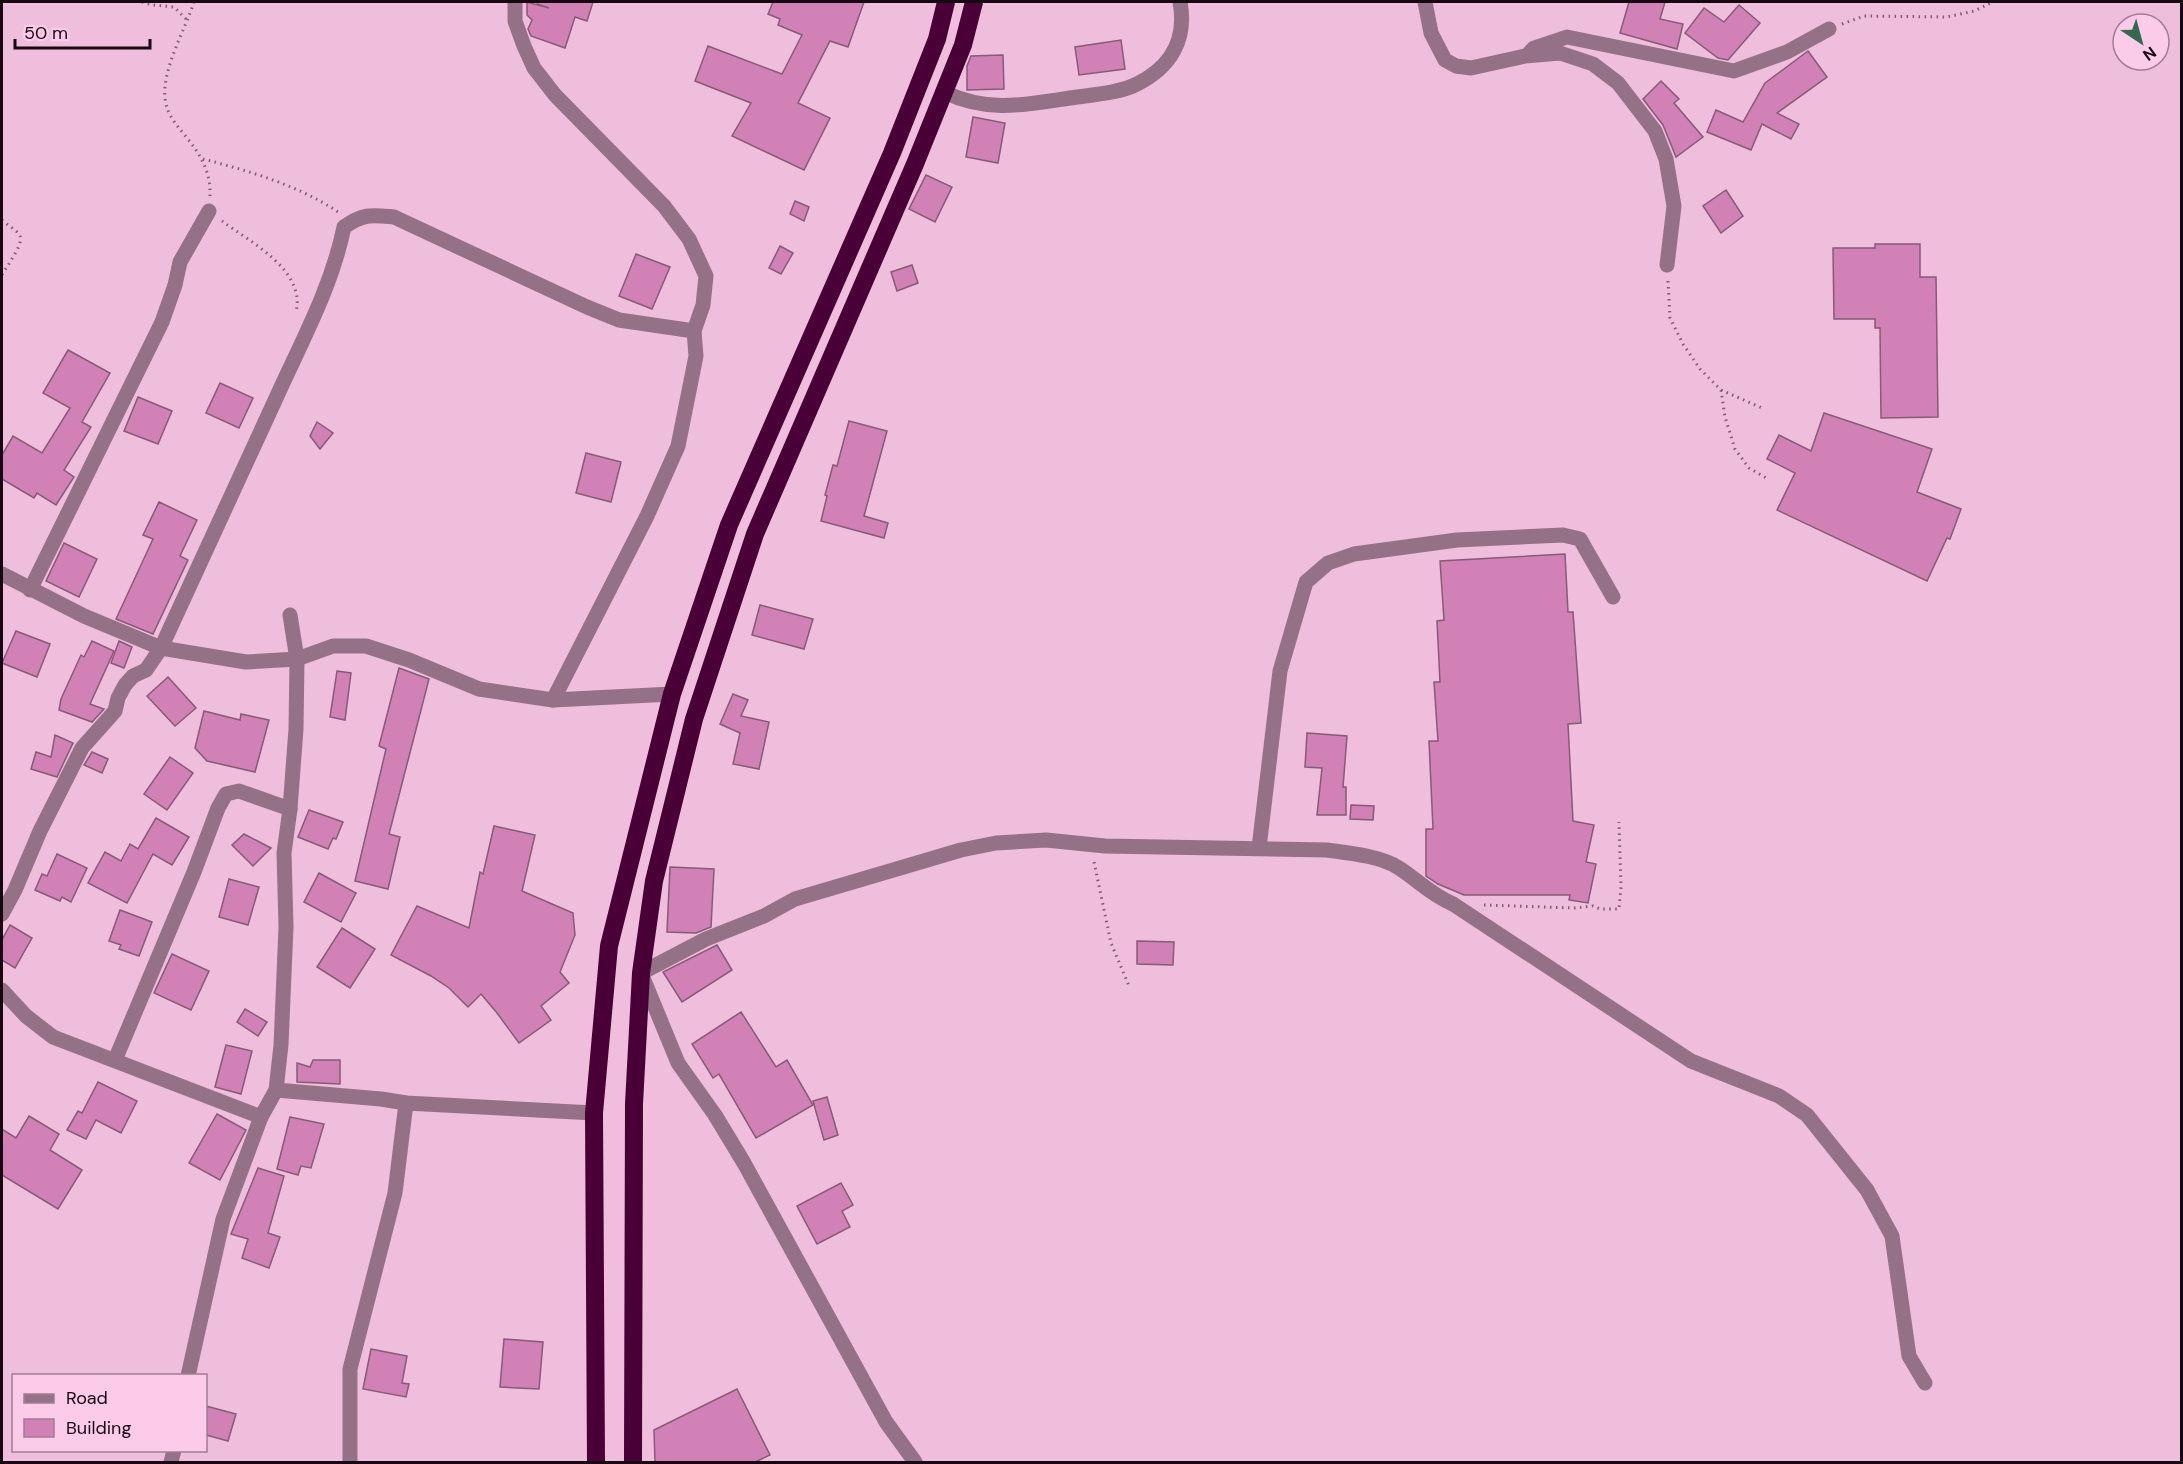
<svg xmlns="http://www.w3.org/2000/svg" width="2183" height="1464" font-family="'DM Sans',sans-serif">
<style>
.building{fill:#d281b6;stroke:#855b76;stroke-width:1.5}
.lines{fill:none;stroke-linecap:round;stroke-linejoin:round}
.path{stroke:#7c5d71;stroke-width:3;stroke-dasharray:1.5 4.5;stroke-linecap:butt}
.street{stroke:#957187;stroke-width:15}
.highway{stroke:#490037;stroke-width:18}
</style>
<rect width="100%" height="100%" fill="#efbedc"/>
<g class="building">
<polygon points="527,2 549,8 537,4 538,2 593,2 587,21 575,17 565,48 531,36 528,29 532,20 527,15"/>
<polygon points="773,2 864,2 848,47 830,41 798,103 830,118 804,170 732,136 751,103 695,81 708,46 782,74 802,35 778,25 780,19 768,14"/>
<polygon points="1629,2 1665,2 1660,19 1683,24 1677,49 1620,33"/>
<polygon points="1739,5 1760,23 1728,60 1718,58 1685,33 1704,8 1724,22"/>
<polygon points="1121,40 1125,69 1079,75 1075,47"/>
<polygon points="1808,51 1827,77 1777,113 1799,124 1791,139 1762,124 1751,150 1707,132 1716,110 1743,122 1765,83"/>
<polygon points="1003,55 1004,89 967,90 967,66 971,56"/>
<polygon points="1661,81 1679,99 1674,103 1703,137 1676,157 1663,125 1643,99"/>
<polygon points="973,117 1005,123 998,163 966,157"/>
<polygon points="926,175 952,187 935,222 909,209"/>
<polygon points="1726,190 1743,216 1721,233 1703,206"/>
<polygon points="795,201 809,207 804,221 790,214"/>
<polygon points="1875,244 1920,244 1920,277 1936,277 1938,417 1881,418 1880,328 1875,328 1875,319 1834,319 1833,248 1875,248"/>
<polygon points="780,246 793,253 781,274 769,268"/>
<polygon points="636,254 670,267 652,309 619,296"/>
<polygon points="912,265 918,283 897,291 891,272"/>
<polygon points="68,350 110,373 82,422 91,427 64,470 74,477 56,505 37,493 34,498 2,479 2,455 13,436 42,453 70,408 43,393"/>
<polygon points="220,383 253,398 239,428 206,413"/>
<polygon points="138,397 172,411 158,444 124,431"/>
<polygon points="1824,413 1932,449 1917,492 1961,509 1950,539 1947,538 1927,581 1777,510 1795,473 1767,459 1779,435 1811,451"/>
<polygon points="849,421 887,431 864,516 888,523 884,538 821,521 827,496 825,495 833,465 837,466"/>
<polygon points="317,422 333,433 320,449 310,436"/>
<polygon points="586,453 621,462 611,502 576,493"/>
<polygon points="159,502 197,520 180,556 188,560 153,634 116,619 153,539 143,535"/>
<polygon points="64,543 97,559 79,597 46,581"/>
<polygon points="1565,554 1568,612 1573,612 1581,723 1568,724 1573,821 1594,825 1586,862 1596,864 1588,903 1569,900 1570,895 1464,895 1438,884 1426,876 1426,829 1433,829 1429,741 1438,741 1434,682 1440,682 1437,621 1444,620 1440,561"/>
<polygon points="760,605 813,619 804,649 752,635"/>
<polygon points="16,631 50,644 37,677 2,663"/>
<polygon points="92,641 114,651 90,704 104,709 92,722 59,710 61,699 81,655 84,657"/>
<polygon points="119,641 132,647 124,668 111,663"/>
<polygon points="399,668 429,679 389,834 400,837 388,889 355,881 386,749 379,746"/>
<polygon points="337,671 351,673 345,720 330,717"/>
<polygon points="168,677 196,708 175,726 147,696"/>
<polygon points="733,694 748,700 741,716 769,722 759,769 733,764 740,733 720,724"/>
<polygon points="204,711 240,720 241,714 269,720 255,772 207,761 195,748"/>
<polygon points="1307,733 1347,736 1343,787 1346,787 1346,815 1317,815 1322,768 1305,767"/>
<polygon points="55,735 73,743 57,777 31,769 36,752 51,757"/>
<polygon points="92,752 108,759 102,773 84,765"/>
<polygon points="170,757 193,773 167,810 144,794"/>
<polygon points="1351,805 1374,806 1373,820 1350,819"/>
<polygon points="309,810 343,822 336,839 333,838 328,849 298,837"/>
<polygon points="156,818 189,837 172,865 153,854 127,903 88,883 105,852 121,861 130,844 138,849"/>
<polygon points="494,826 535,835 522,891 573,913 575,935 560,972 569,983 541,1006 551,1020 519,1043 497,1013 481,994 468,1007 449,988 431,976 391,955 417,906 469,928 480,872 483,874"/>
<polygon points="244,834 271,848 253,866 232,845"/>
<polygon points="57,854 87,868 71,902 62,897 60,901 35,890 42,874 47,876"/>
<polygon points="670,867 714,869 711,927 696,933 667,932"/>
<polygon points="319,873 356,893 341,922 304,902"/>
<polygon points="229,879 259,887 248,925 219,917"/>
<polygon points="120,910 152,922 139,956 119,949 121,945 109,941"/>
<polygon points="10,925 32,938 15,968 2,960 2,940"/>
<polygon points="342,928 375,949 350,988 317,967"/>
<polygon points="1137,941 1174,942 1173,965 1137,964"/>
<polygon points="717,945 732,970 682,1002 663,972"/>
<polygon points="172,954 209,971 191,1010 154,993"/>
<polygon points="245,1009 267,1022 258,1036 237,1022"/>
<polygon points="741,1012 776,1067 787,1060 813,1105 756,1138 719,1074 713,1078 692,1044"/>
<polygon points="226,1045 252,1051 241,1094 215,1087"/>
<polygon points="313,1060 340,1060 340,1084 297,1082 297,1063 310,1067"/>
<polygon points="98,1082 137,1101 121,1133 96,1120 86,1139 67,1130 78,1111 82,1113"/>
<polygon points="827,1097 838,1135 824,1140 813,1101"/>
<polygon points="217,1114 246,1130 220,1180 189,1163"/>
<polygon points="29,1116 59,1134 50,1150 82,1170 58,1209 2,1175 2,1129 16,1138"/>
<polygon points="290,1117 324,1124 311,1168 301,1166 298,1175 277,1169"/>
<polygon points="258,1168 284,1176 268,1233 280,1237 269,1268 242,1258 248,1239 231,1234"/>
<polygon points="841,1183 853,1205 842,1211 850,1227 817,1244 797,1206"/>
<polygon points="504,1339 543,1342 539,1389 500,1387"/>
<polygon points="371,1349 407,1356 402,1383 409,1384 406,1397 363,1389"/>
<polygon points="737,1389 770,1455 755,1462 655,1462 654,1430"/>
<polygon points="206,1406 236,1414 228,1441 206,1435"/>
</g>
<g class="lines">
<g class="path">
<polyline points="142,2 153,5 174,7 188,21"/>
<path d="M194 2C185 30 162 69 165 98 167 116 177 125 187 138 201 155 211 173 210 196"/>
<polyline points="1842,24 1864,16 1947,17 1974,11 1993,2"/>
<path d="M203 159C249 171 298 185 338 212"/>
<path d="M2 220C7 225 17 230 20 236 24 244 6 267 2 275"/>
<path d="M222 221C250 242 306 270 296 312"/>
<polyline points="1668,281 1670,318 1683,344 1700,369 1721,390 1725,417 1735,449 1749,468 1768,479"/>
<polyline points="1721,390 1762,408"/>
<polyline points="1094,862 1111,943 1129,986"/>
<polyline points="1484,905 1574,908 1593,906 1600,909 1619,909 1621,887 1619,822"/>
</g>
<g class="street">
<polyline points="515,2 515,21 524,46 534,68 555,95 664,206 689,239 706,276 703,305 694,331 696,356 678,446 647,516 553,700"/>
<polyline points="1425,2 1431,33 1445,60 1456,66 1471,68 1525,56 1560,53 1593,64 1618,83 1655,131 1666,159 1674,206 1667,265"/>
<polyline points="1530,52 1534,48 1567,37 1734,71 1787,52 1829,29"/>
<path d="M944 92C988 113 1024 105 1070 98 1090 95 1120 93 1137 84 1171 67 1187 39 1180 2"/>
<polyline points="2,574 84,616 161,648 246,662 297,659 333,646 366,646 409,660 479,689 553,700 672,694"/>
<polyline points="30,590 162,322 175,285 180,262 209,211"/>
<polyline points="1259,848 1280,671 1306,582 1328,563 1354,554 1457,540 1563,535 1580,539 1613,597"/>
<path d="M2 914 15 890 40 831 82 748 115 711 118 698 125 685 133 676 146 670 161 648C200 564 238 480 277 396 302 341 332 286 344 227 364 213 372 215 394 217L587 307 619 320 694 331"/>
<polyline points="2,990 26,1016 53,1037 261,1117"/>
<polyline points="115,1060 194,872 218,808 226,794 239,791 290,809"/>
<polyline points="276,1090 381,1099 406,1103 594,1113"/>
<polyline points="188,1376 223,1219 261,1117 276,1090 281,1045 286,927 284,853 290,809 296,729 297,659 290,615"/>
<polyline points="171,1462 174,1450"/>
<polyline points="350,1462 350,1369 395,1193 406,1103"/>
<path d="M915 1462 886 1422 744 1163 715 1115 678 1063 641 973 706 939 764 916 795 899 961 850 996 843 1046 840 1105 846 1327 850C1349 853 1381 856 1399 868 1419 881 1430 894 1453 904L1691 1061 1779 1096 1807 1115 1867 1190 1892 1236 1909 1356 1925 1383"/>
</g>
<g class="highway">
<polyline points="596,1462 594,1113 609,946 672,694 729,525 892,153 937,39 946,2"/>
<polyline points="633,1462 634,1104 641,973 654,881 694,719 755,534 915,164 963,45 974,2"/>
</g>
</g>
<rect width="2183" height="1464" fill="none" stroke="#160711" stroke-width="6"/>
<rect x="12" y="1374" width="195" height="78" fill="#fccbea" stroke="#a07d93" stroke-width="1.5"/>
<rect x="24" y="1394" width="30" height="9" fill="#957187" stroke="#a07d93" stroke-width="1.5"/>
<text x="66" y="1404" font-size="18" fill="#160711">Road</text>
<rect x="24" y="1419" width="30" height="18" fill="#d281b6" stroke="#a07d93" stroke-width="1.5"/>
<text x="66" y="1434" font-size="18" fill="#160711">Building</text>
<g transform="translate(2141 42) rotate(144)"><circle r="28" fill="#fccbea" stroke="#a07d93" stroke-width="1.5"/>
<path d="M0-4.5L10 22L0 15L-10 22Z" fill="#346950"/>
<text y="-9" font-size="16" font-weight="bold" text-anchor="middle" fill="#160711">N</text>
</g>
<path d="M15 39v9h135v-9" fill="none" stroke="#160711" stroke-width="3"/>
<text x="24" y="39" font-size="18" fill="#160711" stroke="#fccbea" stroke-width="4.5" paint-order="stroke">50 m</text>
</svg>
